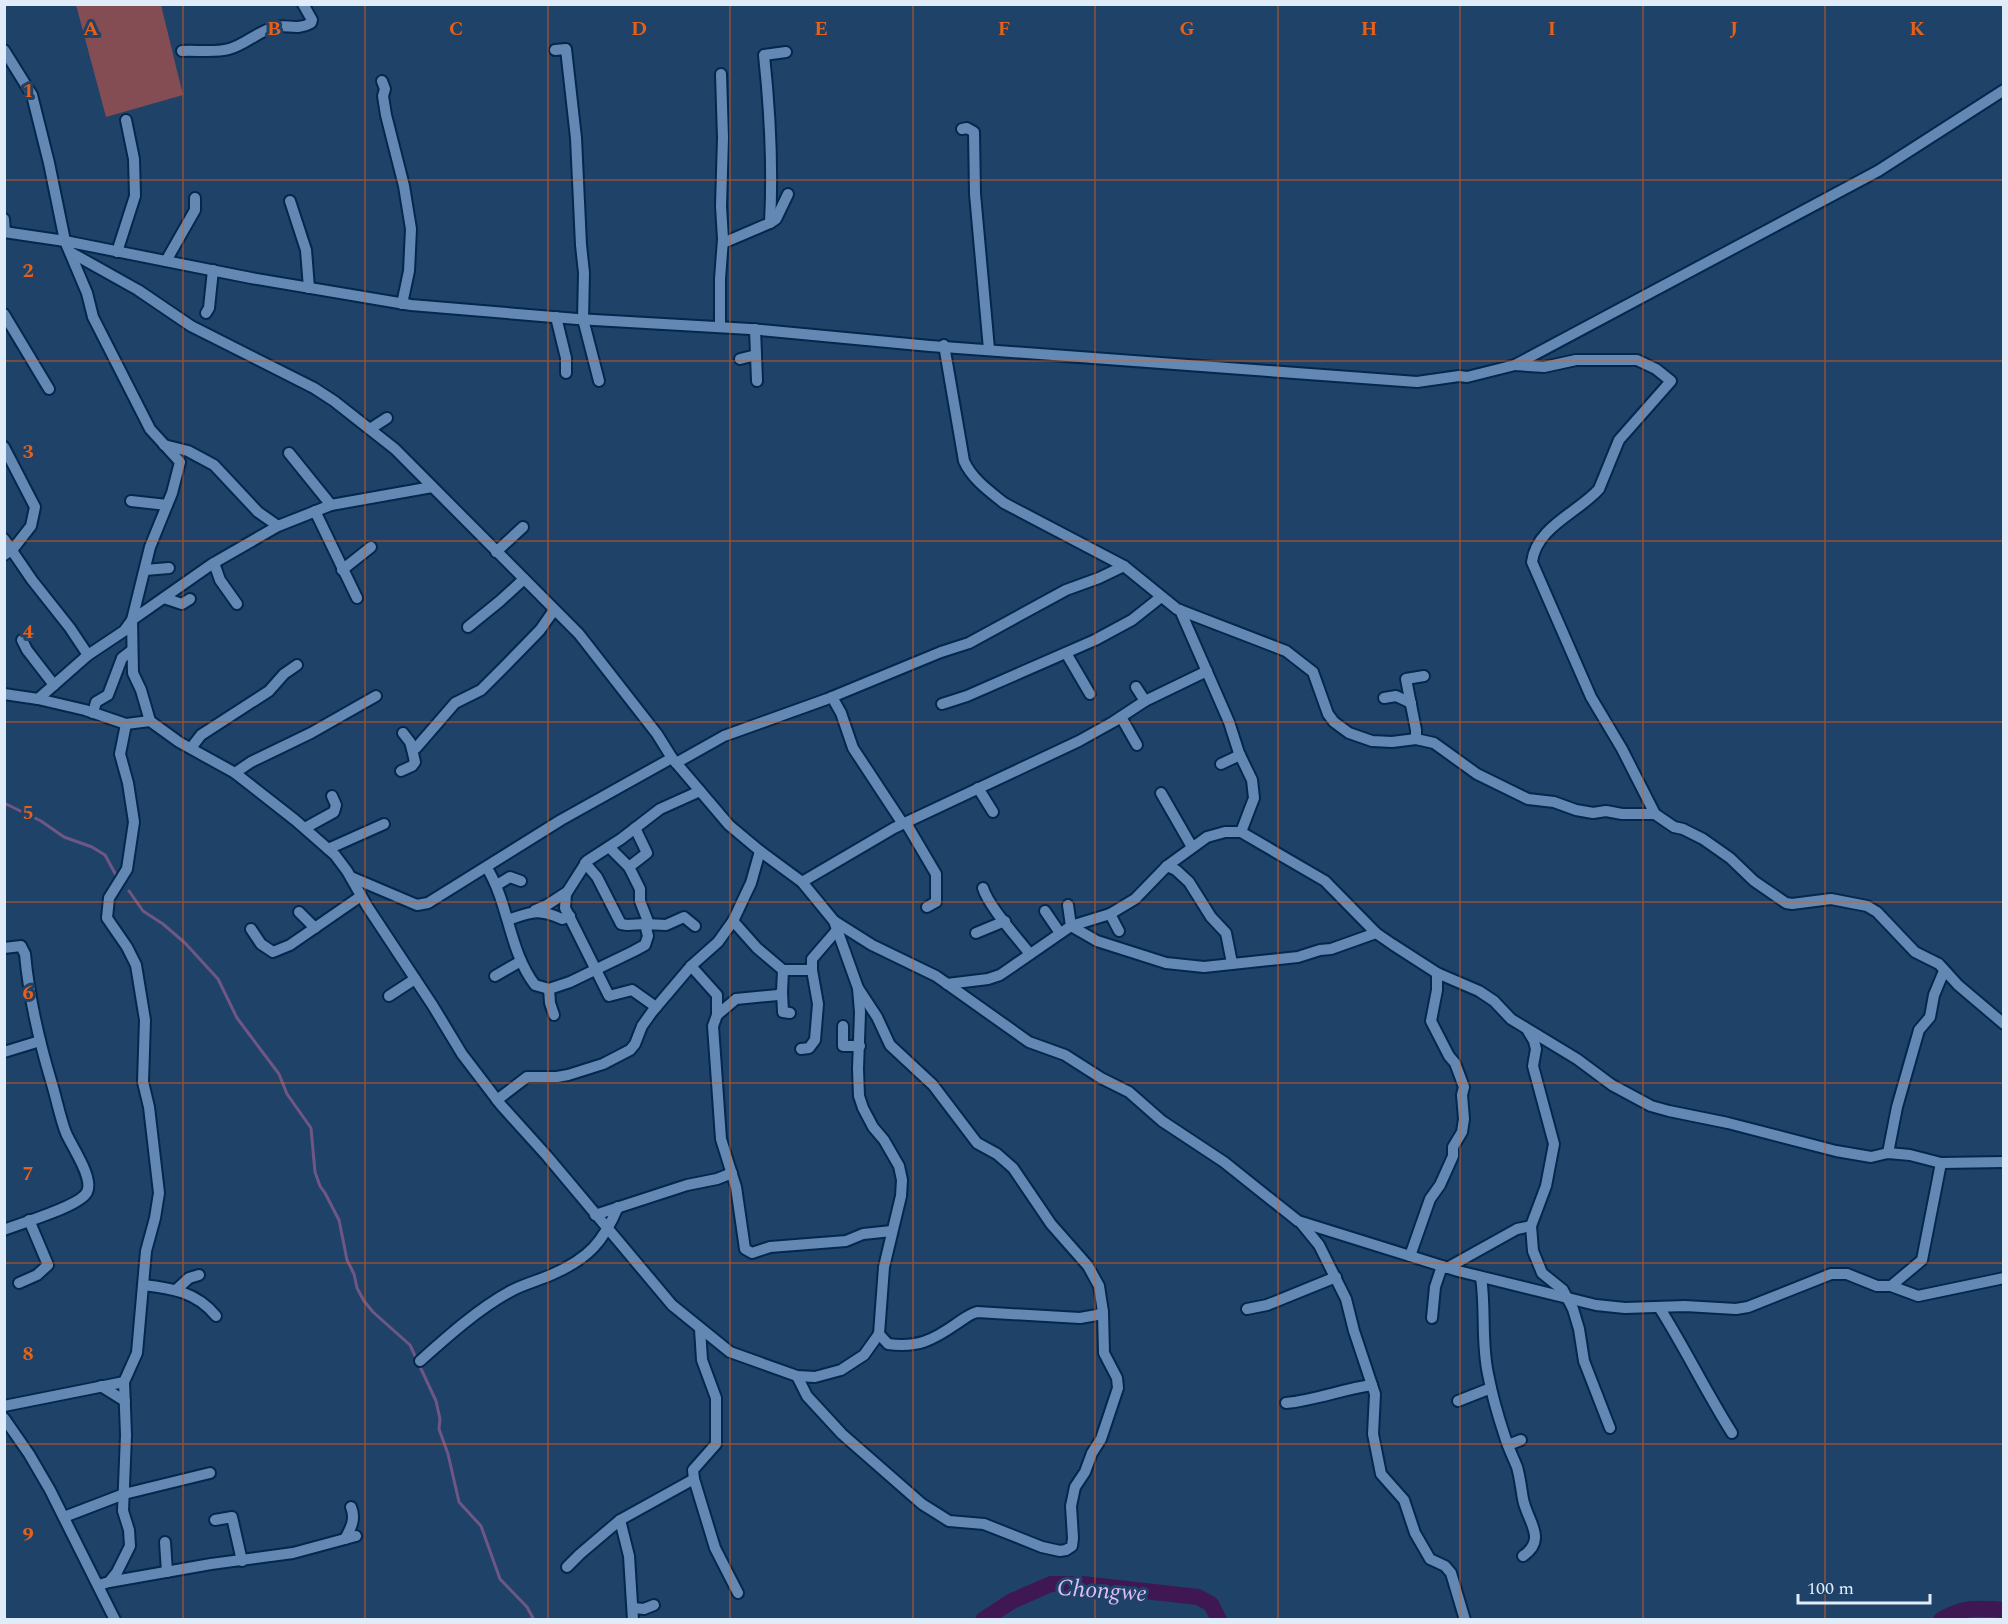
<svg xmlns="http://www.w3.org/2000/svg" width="2008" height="1624" font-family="Spectral,serif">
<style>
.green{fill:#844c53}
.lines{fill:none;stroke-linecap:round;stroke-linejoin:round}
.stream{stroke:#6f5785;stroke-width:3}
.river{stroke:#3f1753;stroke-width:16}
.minor-casing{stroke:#04274b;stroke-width:14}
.minor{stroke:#6388b3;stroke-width:10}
.grid{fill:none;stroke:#e86018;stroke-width:1.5;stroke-opacity:0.55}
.labels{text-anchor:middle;stroke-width:6;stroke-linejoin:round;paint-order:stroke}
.water-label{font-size:24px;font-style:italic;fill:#dfbcf3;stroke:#1f4268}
.grid-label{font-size:20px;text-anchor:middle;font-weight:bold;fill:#e86018;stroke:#1f4268;stroke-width:6;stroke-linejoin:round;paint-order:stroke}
</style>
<rect width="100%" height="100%" fill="#1f4268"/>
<polygon class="green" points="76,5 161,5 183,95 106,117"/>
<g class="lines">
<g class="stream">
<polyline points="4,803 41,821 64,837 92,847 105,855 117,877"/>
<polyline points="129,891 143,911 163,924 185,943 218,979 237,1018 279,1074 287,1094 311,1128 315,1172 320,1186 325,1193 339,1220 347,1260 354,1274 357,1288 364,1301 373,1312 410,1345 436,1401 440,1419 439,1429 448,1454 459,1502 481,1526 500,1579 527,1607 534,1620"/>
</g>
<g class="river">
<polyline points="983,1620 1012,1601 1051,1584 1082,1584 1198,1597 1211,1604 1219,1620"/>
<path d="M1941 1620C1963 1606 1979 1608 2004 1610"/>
</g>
<defs>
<g id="minor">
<polyline points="4,50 32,95 49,163 65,241 87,293 93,317 150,429 180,462 172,493 150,547 132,620 133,673 141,690 150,721"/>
<polyline points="555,50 566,49 576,138 581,245 584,273 583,319 599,381"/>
<path d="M182 51C196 50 215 53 229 49 245 45 258 31 275 27 288 24 297 31 311 23L312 20 303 4"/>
<polyline points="382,81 385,89 383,96 386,115 404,186 411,229 409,271 402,304"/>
<polyline points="962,129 967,128 974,132 975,194 989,349"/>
<polyline points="290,201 306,250 309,288"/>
<polyline points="4,219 5,232"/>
<polyline points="770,223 776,219 788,194"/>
<polyline points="4,232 65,241 251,278 411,305 577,319 750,329 930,346 1417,382 1459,376 1467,377 1515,365 1878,171 2004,90"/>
<path d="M723 243 770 223C773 167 770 111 764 55L786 52"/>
<polyline points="70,252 138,290 191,326 314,388 334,401 395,449 579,634 657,734 672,758 729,825 760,851 802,882 834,921 858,988 877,1017 890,1045 933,1085 977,1143 997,1154 1013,1168 1051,1224 1088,1266 1099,1286 1103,1312 1104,1353 1117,1378 1118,1388 1101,1439 1092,1453 1085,1472 1075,1487 1071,1506 1073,1538 1072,1546 1066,1550 1060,1551 1042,1547 984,1524 949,1521 922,1504 842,1434 807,1396 797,1376"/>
<polyline points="117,252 135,196 134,159 126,120"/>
<polyline points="166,261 195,210 195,198"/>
<polyline points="206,313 209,308 213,270"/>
<polyline points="4,314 49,389"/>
<polyline points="556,317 566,358 566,373"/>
<polyline points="720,327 720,279 723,239 721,206 723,138 721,74"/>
<polyline points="755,329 757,381"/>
<path d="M944 345 964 461C972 479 989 491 1004 503L1124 566 1177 609 1286 651 1313 672 1328 714 1334 722 1349 733 1372 741 1392 742 1416 739 1434 743 1477 774 1528 799 1554 802 1576 810 1593 813 1606 811 1622 814H1655L1674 827 1683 829 1703 839 1730 858 1754 881 1786 903 1792 904 1831 899 1867 906 1877 912 1915 952 1939 964 1958 985 2004 1024"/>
<polyline points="740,359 756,355"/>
<path d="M1515 365 1544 367 1576 360H1637L1656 369 1671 381 1619 440 1599 489C1579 512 1536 527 1532 562L1591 697 1622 749 1655 814"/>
<polyline points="370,429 387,418"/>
<polyline points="164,445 188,451 214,465 258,512 278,526"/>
<polyline points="4,447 35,507 31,526 13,549 4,555"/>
<polyline points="289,453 331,505"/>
<polyline points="131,501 167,505"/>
<polyline points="315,511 357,598"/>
<polyline points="4,539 32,580 70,628 88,655"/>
<polyline points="496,552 523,527"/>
<polyline points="214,563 220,580 237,604"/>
<polyline points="145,570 169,568"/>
<polyline points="342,570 371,547"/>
<polyline points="164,598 182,604 190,599"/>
<polyline points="1180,610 1229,722 1239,753 1252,780 1254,798 1241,832"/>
<polyline points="468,627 500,601 524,579"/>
<polyline points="22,640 27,650 54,685"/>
<polyline points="1066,653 1090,694"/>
<polyline points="4,694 38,699 85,710 126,724 150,721 179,742 235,773 295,820 335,855 347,871 367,906 433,1006 462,1054 501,1105 547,1156 672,1305 730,1352 797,1376 815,1377 841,1370 864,1355 879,1334 884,1267 901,1196 902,1180 899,1166 884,1140 873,1127 863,1108 859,1096 858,1069 860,1012 858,988"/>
<polyline points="832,697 841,713 853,748 903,824"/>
<polyline points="1384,698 1396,696 1411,703"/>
<polyline points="38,699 88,655 124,631 132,620 212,564 278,526 331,505 432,487"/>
<polyline points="1145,701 1207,671"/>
<polyline points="942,704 967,696 1095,640 1132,620 1161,597"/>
<polyline points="93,713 96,702 108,695 122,658 131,651"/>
<polyline points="1121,717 1137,745"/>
<polyline points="403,733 410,742 412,749 416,748 455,703 481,690 505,666 540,630 554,610"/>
<polyline points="1416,739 1416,730 1406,679 1424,676"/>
<polyline points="191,748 201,735 269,691 284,674 297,665"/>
<polyline points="676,763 724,736 827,699 941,652 969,643 1066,590 1099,578 1124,566"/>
<polyline points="1221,764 1240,755"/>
<polyline points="401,771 412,766 415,762 412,749"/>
<polyline points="235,773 251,762 311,733 376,696"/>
<polyline points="978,788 993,812"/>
<polyline points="1161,793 1192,847"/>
<polyline points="906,823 936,874 936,902 927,907"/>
<polyline points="305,828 334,812 336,805 332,796"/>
<polyline points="609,847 629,867 647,853 635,828"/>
<polyline points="328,849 384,824"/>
<polyline points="585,863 597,877 621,924 627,925 645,924"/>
<polyline points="1167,866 1176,870 1189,882 1211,917 1226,933 1232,963"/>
<polyline points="629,867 640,889 640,901 649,924"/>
<path d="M487 868C509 904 509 951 535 985L549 989 570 982 634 951 645 945 648 936 645 924 666 925 684 917 695 926"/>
<polyline points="351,877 417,905 428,903 561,820 672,758"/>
<polyline points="802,882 894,828 1079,741 1113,722 1145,701 1136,687"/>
<polyline points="497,885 510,877 521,881"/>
<path d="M983 888C989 907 1016 936 1030 954"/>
<polyline points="1068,905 1071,926 1097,941 1166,963 1204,967 1298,957 1320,950 1331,949 1376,933"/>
<polyline points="535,910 547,905 567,892"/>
<polyline points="1045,911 1060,933"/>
<polyline points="299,912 315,928"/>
<polyline points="1110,914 1119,931"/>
<path d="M508 920C531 912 538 908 562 919L570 916"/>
<polyline points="733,921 757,948 783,970 812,970 812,959 837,930"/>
<polyline points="834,921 872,945 936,976 1029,1042 1065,1055 1101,1078 1129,1092 1162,1121 1224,1162 1298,1221 1458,1271 1596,1305 1625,1308 1685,1306 1736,1309 1748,1307 1831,1274 1847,1274 1877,1286 1891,1286 1918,1296 2004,1278"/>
<polyline points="251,929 261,944 273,952 290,945 361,896"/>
<polyline points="976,933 1005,921"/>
<path d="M4 948 21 946 25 954C29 998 39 1041 52 1084 57 1101 60 1117 66 1133 72 1147 94 1178 87 1192 81 1206 21 1223 4 1230"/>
<polyline points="691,966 717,995 717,1015 713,1026 721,1139 736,1187 745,1249 752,1253 770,1247 846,1241 863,1234 892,1231"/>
<polyline points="495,976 521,961"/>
<polyline points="947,984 988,979 1000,975 1071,926 1110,914 1135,899 1167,866 1207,837 1225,832 1241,832 1325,881 1376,933 1392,944 1437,973 1479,991 1494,1001 1511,1019 1577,1059 1612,1085 1651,1106 1669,1111 1728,1123 1836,1151 1871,1157 1888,1153 1910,1155 1941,1163 2004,1162"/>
<polyline points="549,989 550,1003 554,1015"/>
<polyline points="782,992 783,1012 790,1013"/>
<polyline points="389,996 415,979"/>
<polyline points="656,1007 632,990 609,996 565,908 566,894 587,861 621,839 660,809 700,791"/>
<polyline points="717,1015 736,999 778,995 782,992 783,970"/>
<polyline points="843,1026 843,1046 860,1046"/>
<polyline points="1528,1031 1534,1041 1536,1049 1533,1066 1554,1144 1546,1186 1531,1226 1533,1251 1542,1273 1563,1290 1573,1309 1579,1329 1584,1361 1610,1428"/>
<polyline points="801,1049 809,1048 815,1040 818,1004 812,970"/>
<polyline points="4,1052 40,1041"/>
<polyline points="497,1100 527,1077 557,1077 568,1075 603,1064 630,1050 635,1044 642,1026 652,1012 691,966 718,942 733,921 751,883 760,851"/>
<polyline points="1888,1153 1897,1107 1919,1030 1930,1017 1934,995 1944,971"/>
<polyline points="595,1215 687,1185 717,1179 732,1173"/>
<polyline points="1301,1223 1319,1245 1346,1299 1354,1331 1375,1394 1373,1434 1381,1474 1404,1500 1415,1533 1430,1559 1445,1566 1451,1573 1465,1620"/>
<polyline points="1410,1256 1430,1199 1440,1185 1449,1165 1453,1156 1453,1147 1462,1132 1464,1119 1462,1095 1464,1087 1455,1063 1449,1056 1431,1021 1437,990 1437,973"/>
<polyline points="1447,1268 1517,1229 1531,1226"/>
<path d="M1481 1277C1486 1310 1481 1342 1488 1374 1492 1395 1498 1416 1505 1437 1508 1447 1513 1457 1517 1467 1520 1477 1521 1488 1523 1499 1527 1521 1548 1539 1523 1556"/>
<polyline points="19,1283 37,1275 48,1265 29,1220"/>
<path d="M143 1285C171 1288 197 1292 216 1316"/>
<polyline points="1891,1286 1922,1260 1941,1163"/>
<polyline points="176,1290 189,1278 199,1275"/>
<path d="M1659 1307C1685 1348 1706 1392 1732 1433"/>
<polyline points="1247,1309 1267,1305 1336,1277"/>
<polyline points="1432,1318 1435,1287 1442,1266"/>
<polyline points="700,1329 702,1360 716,1398 716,1444 693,1470 694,1479 715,1548 738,1593"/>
<path d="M879 1334 888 1344C918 1348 933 1340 956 1324 964 1319 969 1314 977 1312L1080 1318 1097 1315 1103 1312"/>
<path d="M420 1361C448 1336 478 1309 511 1291 524 1284 540 1280 553 1274 589 1258 603 1242 618 1207"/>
<polyline points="101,1386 125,1401"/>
<polyline points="1458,1401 1491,1388"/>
<path d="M1286 1403C1316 1400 1343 1389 1372 1385"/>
<polyline points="4,1406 124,1382"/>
<polyline points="4,1418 29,1454 50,1490 115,1620"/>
<polyline points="1508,1445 1521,1440"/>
<polyline points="64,1517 124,1494 210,1473"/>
<polyline points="215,1520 232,1517 242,1561"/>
<polyline points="620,1520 629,1556 633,1620"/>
<path d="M345 1539C351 1528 356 1519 351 1507"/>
<polyline points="165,1542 167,1572"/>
<polyline points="567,1567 580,1554 620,1520 694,1479"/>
<polyline points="109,1582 211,1564 293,1553 356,1536"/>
<polyline points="99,1585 109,1582 117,1572 130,1546 129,1530 123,1511 126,1435 124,1382 137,1353 146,1251 155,1218 159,1193 149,1107 143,1082 145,1020 136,965 127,947 107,918 109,898 127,869 134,822 128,783 120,754 126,724"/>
<polyline points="633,1608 644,1609 654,1605"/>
</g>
</defs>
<use href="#minor" class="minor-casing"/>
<use href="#minor" class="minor"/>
</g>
<path class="grid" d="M183 4V1620M365 4V1620M548 4V1620M730 4V1620M913 4V1620M1095 4V1620M1278 4V1620M1460 4V1620M1643 4V1620M1825 4V1620M4 180H2004M4 361H2004M4 541H2004M4 722H2004M4 902H2004M4 1083H2004M4 1263H2004M4 1444H2004"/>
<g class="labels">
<g class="water-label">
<text transform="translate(1102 1590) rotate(4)" y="8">Chongwe</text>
</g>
</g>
<g class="grid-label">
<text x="91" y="35">A</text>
<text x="274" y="35">B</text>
<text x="456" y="35">C</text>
<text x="639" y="35">D</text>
<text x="821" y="35">E</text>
<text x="1004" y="35">F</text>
<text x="1187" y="35">G</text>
<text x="1369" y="35">H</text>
<text x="1552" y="35">I</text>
<text x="1734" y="35">J</text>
<text x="1917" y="35">K</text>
<text x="28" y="97">1</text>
<text x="28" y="277">2</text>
<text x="28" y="458">3</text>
<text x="28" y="638">4</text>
<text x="28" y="819">5</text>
<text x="28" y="999">6</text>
<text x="28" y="1180">7</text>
<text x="28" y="1360">8</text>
<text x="28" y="1541">9</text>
</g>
<rect width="2008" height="1624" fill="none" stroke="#e0ecfa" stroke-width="12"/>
<path d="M1798 1594v9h132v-9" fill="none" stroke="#e0ecfa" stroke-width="3"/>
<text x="1807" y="1594" font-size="18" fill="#e0ecfa" stroke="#1f4268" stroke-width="4.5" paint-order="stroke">100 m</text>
</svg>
